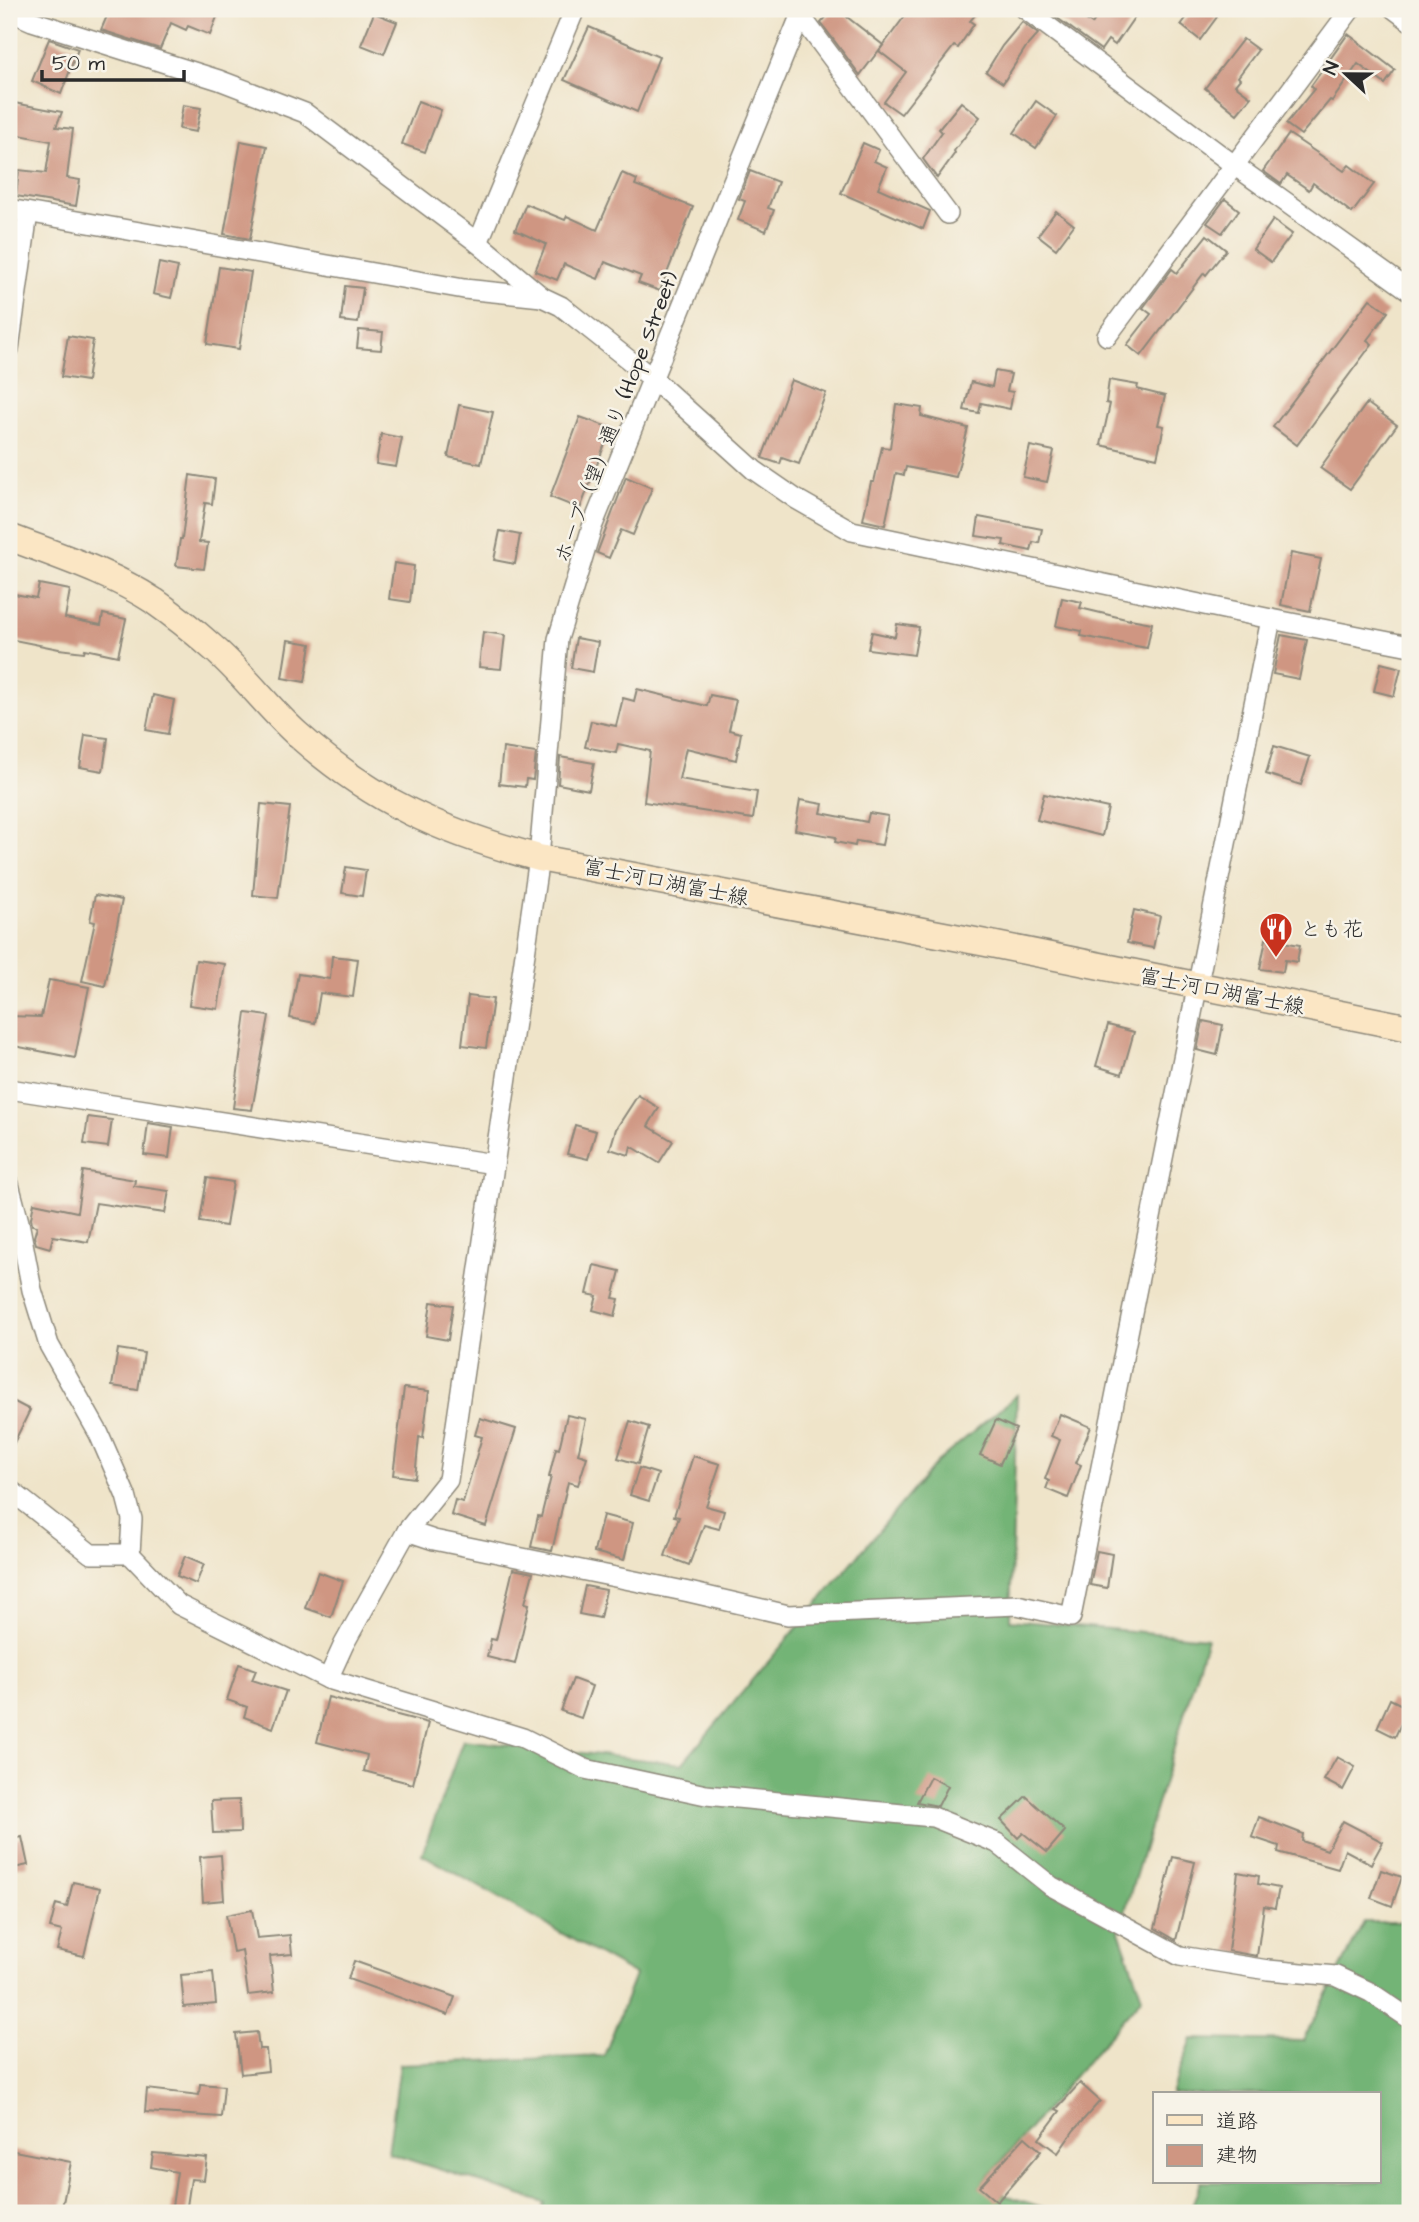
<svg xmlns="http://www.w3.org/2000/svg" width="1419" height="2222" font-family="'Architects Daughter','Klee One',sans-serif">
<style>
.forest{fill:#73b476;stroke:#4f7050;stroke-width:2}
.building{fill:#cf9682}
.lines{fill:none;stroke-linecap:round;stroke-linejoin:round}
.minor-casing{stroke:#8d887a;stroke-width:22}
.secondary-casing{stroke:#8d887a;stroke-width:29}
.minor{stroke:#fff;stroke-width:19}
.secondary{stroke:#fbe6c4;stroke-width:26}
.labels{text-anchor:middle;stroke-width:5;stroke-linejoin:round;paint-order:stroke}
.street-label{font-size:21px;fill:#2b2b2b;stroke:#f7f3e8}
.poi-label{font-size:21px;fill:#2b2b2b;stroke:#f7f3e8;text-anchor:start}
</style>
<rect width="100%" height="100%" fill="#f7f3e8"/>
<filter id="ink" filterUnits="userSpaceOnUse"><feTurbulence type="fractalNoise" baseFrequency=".0143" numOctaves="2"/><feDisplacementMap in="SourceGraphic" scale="14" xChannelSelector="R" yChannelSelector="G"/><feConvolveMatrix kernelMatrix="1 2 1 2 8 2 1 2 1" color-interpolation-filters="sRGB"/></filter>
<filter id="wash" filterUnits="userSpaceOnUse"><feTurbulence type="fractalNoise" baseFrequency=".00686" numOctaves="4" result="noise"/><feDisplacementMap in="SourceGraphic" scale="28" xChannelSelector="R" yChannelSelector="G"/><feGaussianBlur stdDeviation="1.57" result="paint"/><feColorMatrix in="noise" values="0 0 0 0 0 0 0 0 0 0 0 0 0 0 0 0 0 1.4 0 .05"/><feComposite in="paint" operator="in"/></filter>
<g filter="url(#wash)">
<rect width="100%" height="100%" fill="#efe4c9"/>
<g class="forest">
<polygon points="1017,1395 1010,1620 1207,1638 1119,1931 1142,1997 980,2187 1060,2213 541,2213 545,2203 388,2153 400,2064 604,2056 635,1975 422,1854 463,1740 682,1764 936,1463"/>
<polygon points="1364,1922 1410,1922 1410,2213 1189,2213 1201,2182 1379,2182 1379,2094 1171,2094 1192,2039 1303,2041"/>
</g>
<g id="blocks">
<g class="building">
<polygon points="110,9 220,9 210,35 188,26 186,30 171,23 160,49 101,30"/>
<polygon points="833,9 853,9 847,17 883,45 860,75 821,23"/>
<polygon points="910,9 980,9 970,21 974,24 958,48 954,46 901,114 884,102 906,72 879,51"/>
<polygon points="1045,9 1072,9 1092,24 1102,9 1140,9 1115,45 1108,40 1101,50"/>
<polygon points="1193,9 1206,9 1217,17 1200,40 1181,25"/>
<polygon points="374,13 397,22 384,54 361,45"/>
<polygon points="1022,22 1038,34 1026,47 1003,83 986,72 1002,46"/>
<polygon points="589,27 659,57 637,112 564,80"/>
<polygon points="1348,34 1395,70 1385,84 1358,64 1332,101 1330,100 1301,135 1286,124 1314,89 1311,86"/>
<polygon points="49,39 78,49 61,94 32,81"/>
<polygon points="1243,39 1258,50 1238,77 1240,79 1235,85 1251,97 1237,114 1205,88"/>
<polygon points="418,101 441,110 425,152 402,144"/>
<polygon points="1036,101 1057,116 1036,148 1014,133"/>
<polygon points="9,102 62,112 56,127 73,129 67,178 80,180 76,206 16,196 19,170 46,173 51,141 9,133"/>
<polygon points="961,102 980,117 954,151 955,153 937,178 923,159 942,132 939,129"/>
<polygon points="183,105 201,108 196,132 179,129"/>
<polygon points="1289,134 1344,171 1349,165 1374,184 1352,213 1313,183 1309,190 1287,175 1281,184 1263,171"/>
<polygon points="241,141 267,146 250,239 224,234"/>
<polygon points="863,143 879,150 874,161 887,167 878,188 930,211 923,229 841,193"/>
<polygon points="750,171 778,182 768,208 774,210 766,231 738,220 745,201 739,199"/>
<polygon points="622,173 637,180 635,185 693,207 660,291 638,283 641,276 605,262 598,279 564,264 557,280 535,271 546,244 515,230 526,204 565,220 567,216 597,230"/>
<polygon points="1225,199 1239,210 1222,233 1207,223"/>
<polygon points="1056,211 1074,225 1056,249 1038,235"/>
<polygon points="1273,220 1292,234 1271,262 1253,249"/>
<polygon points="1207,235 1226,250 1206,275 1204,273 1141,356 1127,345 1151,314 1143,308 1172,269 1177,273"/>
<polygon points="159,263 178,267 171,298 153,294"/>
<polygon points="219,267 251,272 239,349 207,344"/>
<polygon points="345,286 363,288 358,323 341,321"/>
<polygon points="1370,299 1388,312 1367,340 1372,344 1297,445 1273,427"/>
<polygon points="359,330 383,332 381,350 357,348"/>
<polygon points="68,336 93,340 87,381 61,377"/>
<polygon points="995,371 1011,374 1007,391 1013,392 1010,409 981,403 979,413 964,410 971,382 992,387"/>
<polygon points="791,380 826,393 799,464 782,458 780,464 762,458"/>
<polygon points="1109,380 1138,385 1137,389 1165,396 1158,425 1164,426 1157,458 1101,445 1110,404 1106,403"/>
<polygon points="1367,403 1397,425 1350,489 1320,468"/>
<polygon points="896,404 922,408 921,416 968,428 956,477 906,467 904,475 896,473 885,525 863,520 871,482 874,482 882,447 890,448"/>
<polygon points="459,405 493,412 481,464 448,457"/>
<polygon points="580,417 611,428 580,509 550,497"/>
<polygon points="381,434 402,438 396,467 376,464"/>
<polygon points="1030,446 1054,451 1047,482 1023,477"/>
<polygon points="190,475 215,479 212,504 205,503 199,542 208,543 204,569 176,566 180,539 182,539"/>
<polygon points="626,477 652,488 633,535 621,530 609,558 597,553"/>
<polygon points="979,517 1042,529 1039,543 1033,542 1031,551 1003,545 1004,540 976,536"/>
<polygon points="500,531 520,535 515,564 494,560"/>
<polygon points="1291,553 1321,559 1310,611 1281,605"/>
<polygon points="394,563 414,566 410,602 389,599"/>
<polygon points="39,584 70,590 65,618 101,625 103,614 126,619 118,656 85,649 84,652 59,649 9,639 9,593 36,598"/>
<polygon points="1062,598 1082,602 1080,608 1130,620 1130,619 1152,623 1147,648 1081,636 1082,631 1056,626"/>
<polygon points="897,624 919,627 914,655 868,649 872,632 895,637"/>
<polygon points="483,632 505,635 501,669 479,667"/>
<polygon points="1281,635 1307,640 1299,679 1273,674"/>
<polygon points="576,638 598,642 593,672 571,668"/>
<polygon points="288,640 311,644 305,682 282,678"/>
<polygon points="1381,663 1401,668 1394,696 1374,691"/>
<polygon points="637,689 707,706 710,695 736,700 729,730 741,733 736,760 686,748 679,779 757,792 753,819 644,802 650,751 618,744 616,753 585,747 591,721 616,726 623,698 634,701"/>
<polygon points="153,695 174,700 168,734 146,730"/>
<polygon points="85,735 108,738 103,771 80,767"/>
<polygon points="1274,746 1310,757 1301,785 1266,774"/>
<polygon points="503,748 536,753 533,780 526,779 525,787 499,784"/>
<polygon points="560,757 594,763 589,790 558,784"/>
<polygon points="1044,794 1108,808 1102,836 1037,820"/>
<polygon points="800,800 823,804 821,813 867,822 869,813 888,816 882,845 856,841 855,846 835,842 836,837 795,830"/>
<polygon points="261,804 290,807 278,898 253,895"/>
<polygon points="346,867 366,870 362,896 342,893"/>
<polygon points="95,895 122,900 105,986 82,981 95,922 90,921"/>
<polygon points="1134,910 1160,916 1153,948 1127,943"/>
<polygon points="1266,939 1300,945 1297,962 1285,960 1283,972 1260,969"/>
<polygon points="332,956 358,959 353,997 320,993 315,1023 290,1018 298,974 330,979"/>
<polygon points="196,960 225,964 218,1009 189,1005"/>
<polygon points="49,980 89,987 75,1058 9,1045 9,1016 41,1017"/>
<polygon points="468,996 493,999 486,1048 462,1045"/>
<polygon points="246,1013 269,1016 252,1110 233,1108"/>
<polygon points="1203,1021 1223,1025 1217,1055 1197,1050"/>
<polygon points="1108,1025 1134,1032 1122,1074 1096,1066"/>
<polygon points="638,1095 659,1108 648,1126 673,1141 659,1163 631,1146 629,1155 610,1149 616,1129"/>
<polygon points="88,1117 112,1120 108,1147 84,1144"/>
<polygon points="148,1123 173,1127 169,1158 144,1155"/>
<polygon points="575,1125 596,1131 588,1159 567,1154"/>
<polygon points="83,1171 135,1180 134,1186 169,1191 165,1213 96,1203 88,1242 53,1236 50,1248 36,1244 34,1237 37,1226 32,1225 31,1218 34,1203 77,1212"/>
<polygon points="207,1178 233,1182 226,1226 200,1222"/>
<polygon points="594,1265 620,1271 613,1298 619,1299 615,1316 593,1310 597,1296 587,1294"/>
<polygon points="431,1302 453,1305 448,1340 426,1336"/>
<polygon points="118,1349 144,1353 138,1390 112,1386"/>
<polygon points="404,1388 429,1391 423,1438 419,1437 415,1478 393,1475"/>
<polygon points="9,1399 30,1410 9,1453"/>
<polygon points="1060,1414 1091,1427 1076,1463 1081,1465 1068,1498 1046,1489 1049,1481 1045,1479 1060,1440 1051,1436"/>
<polygon points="567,1415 586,1419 578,1454 587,1457 578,1485 568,1482 552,1551 531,1547 538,1516 541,1517 551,1477 549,1477 556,1448 559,1449"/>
<polygon points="480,1418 516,1429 486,1526 451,1515 455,1500 463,1502 482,1437 475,1435"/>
<polygon points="996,1420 1016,1429 1000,1464 980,1455"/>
<polygon points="630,1421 649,1427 638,1464 618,1458"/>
<polygon points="693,1456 720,1464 706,1506 724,1511 719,1529 704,1525 689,1565 665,1556 679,1517 674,1516"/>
<polygon points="639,1468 658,1474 649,1501 630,1495"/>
<polygon points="603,1515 633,1523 624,1560 594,1552"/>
<polygon points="1097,1551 1112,1554 1107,1588 1090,1585"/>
<polygon points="185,1556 204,1564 196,1584 177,1576"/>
<polygon points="513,1569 533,1573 525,1603 529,1604 515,1664 487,1657 491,1639 496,1640"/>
<polygon points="318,1572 343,1581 331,1617 305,1608"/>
<polygon points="585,1586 606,1590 600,1618 579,1614"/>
<polygon points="239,1664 256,1670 252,1680 286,1691 273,1728 244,1717 247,1707 227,1700"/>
<polygon points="573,1679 592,1686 581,1718 561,1711"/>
<polygon points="328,1697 428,1723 413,1784 364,1771 367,1755 317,1742"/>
<polygon points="1390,1699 1408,1708 1395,1737 1377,1728"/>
<polygon points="1337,1757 1355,1767 1343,1790 1324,1780"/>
<polygon points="930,1777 948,1786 938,1806 917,1802"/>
<polygon points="1026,1796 1065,1831 1047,1852 1023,1833 1018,1838 1001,1820"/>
<polygon points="239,1800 240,1832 213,1833 211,1801"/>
<polygon points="1259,1817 1303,1834 1302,1841 1327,1850 1343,1821 1383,1842 1371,1864 1345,1850 1338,1869 1278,1852 1279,1846 1252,1837"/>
<polygon points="22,1837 28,1865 9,1869 9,1840"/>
<polygon points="221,1855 224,1900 203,1902 200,1857"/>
<polygon points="1173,1857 1195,1862 1176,1940 1155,1928"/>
<polygon points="1381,1870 1402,1877 1392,1906 1371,1898"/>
<polygon points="1238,1872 1259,1876 1258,1884 1279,1888 1275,1908 1264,1906 1257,1956 1228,1951"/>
<polygon points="73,1882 100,1888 84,1956 57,1950 62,1931 50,1928 56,1904 67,1907"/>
<polygon points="252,1910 257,1938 290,1935 292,1954 270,1956 274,1992 248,1995 242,1950 233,1952 226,1915"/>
<polygon points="354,1961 455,1997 448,2015 348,1979"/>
<polygon points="213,1972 216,2004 184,2007 181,1975"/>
<polygon points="257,2032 259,2049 266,2049 268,2071 241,2074 236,2034"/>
<polygon points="1080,2083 1100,2101 1074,2130 1058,2153 1039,2139 1060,2111 1056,2109"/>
<polygon points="200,2084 224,2086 221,2117 145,2112 147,2089 199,2095"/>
<polygon points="1025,2137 1041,2151 997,2202 979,2187"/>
<polygon points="9,2150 71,2162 61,2213 9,2213"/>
<polygon points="153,2153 207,2158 204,2180 191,2179 186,2213 171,2213 177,2172 151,2167"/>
</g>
</g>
</g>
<g filter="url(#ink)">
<use href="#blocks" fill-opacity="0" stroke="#8d887a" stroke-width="2"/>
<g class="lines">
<defs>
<g id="minor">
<polyline points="1025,9 1234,165 1410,291"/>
<polyline points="1394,9 1410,21"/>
<polyline points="9,11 32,21 219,80 305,113 478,243 542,297 561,306 653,379 754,470 796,499 852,531 1271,619 1410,646"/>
<polyline points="800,15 948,214"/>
<polyline points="9,209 464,289 542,297"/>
<polyline points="478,243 575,9"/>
<polyline points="1107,336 1351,9"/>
<polyline points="9,349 28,213"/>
<polyline points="9,1089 494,1164"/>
<polyline points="9,1184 19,1222 32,1290 49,1345 99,1434 126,1496 132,1519 130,1554"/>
<polyline points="9,1489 91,1554 130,1554 179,1605 328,1679 523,1738 585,1769 706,1795 933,1817 997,1843 1051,1886 1180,1956 1268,1970 1336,1976 1370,1992 1410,2019"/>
<polyline points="407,1531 434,1540 689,1592 788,1615 1017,1605 1071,1617 1271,619"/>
<polyline points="328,1679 344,1644 407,1531 448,1480 539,858 558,639 592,527 803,9"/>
</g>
<path id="secondary" d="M9 537C58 556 110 572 154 601 174 615 194 631 212 647 243 673 267 707 297 734 373 802 442 832 539 858L986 943 1410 1028"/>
</defs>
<use href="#minor" class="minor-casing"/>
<use href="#secondary" class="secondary-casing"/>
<use href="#minor" class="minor"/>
<use href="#secondary" class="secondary"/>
</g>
</g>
<defs>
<symbol id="restaurant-pin" viewBox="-11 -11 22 30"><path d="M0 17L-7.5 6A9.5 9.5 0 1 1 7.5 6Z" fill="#c8321e" stroke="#f7f3e8"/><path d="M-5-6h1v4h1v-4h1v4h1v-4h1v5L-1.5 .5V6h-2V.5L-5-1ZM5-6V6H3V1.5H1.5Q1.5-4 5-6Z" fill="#fff"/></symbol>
</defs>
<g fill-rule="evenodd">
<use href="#restaurant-pin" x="1257" y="910" width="38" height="52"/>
</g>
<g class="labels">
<g class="street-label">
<text transform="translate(616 417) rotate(-69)" y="7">ホープ（望）通り (Hope Street)</text>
<text transform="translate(666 882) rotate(11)" y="7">富士河口湖富士線</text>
<text transform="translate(1222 991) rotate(11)" y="7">富士河口湖富士線</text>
</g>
<g class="poi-label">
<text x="1300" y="936">とも花</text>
</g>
</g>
<rect width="1419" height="2222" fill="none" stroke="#f7f3e8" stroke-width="35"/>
<rect x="1153" y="2092" width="228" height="91" fill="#f7f3e8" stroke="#a5a39c" stroke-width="2"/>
<rect x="1167" y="2115" width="35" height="10" fill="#fbe6c4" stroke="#a5a39c" stroke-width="2"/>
<text x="1216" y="2128" font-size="21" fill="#2b2b2b">道路</text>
<rect x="1167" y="2145" width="35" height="21" fill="#cf9682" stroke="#a5a39c" stroke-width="2"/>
<text x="1216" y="2162" font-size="21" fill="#2b2b2b">建物</text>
<g transform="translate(1346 74) rotate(292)" stroke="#f7f3e8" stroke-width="5" paint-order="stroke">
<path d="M0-5L12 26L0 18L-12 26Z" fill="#2b2b2b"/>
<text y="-10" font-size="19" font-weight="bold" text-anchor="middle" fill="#2b2b2b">N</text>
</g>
<path d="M42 70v10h142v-10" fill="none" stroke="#2b2b2b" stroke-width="3.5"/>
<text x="52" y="70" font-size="21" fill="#2b2b2b" stroke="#f7f3e8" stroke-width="5" paint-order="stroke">50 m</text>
</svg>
